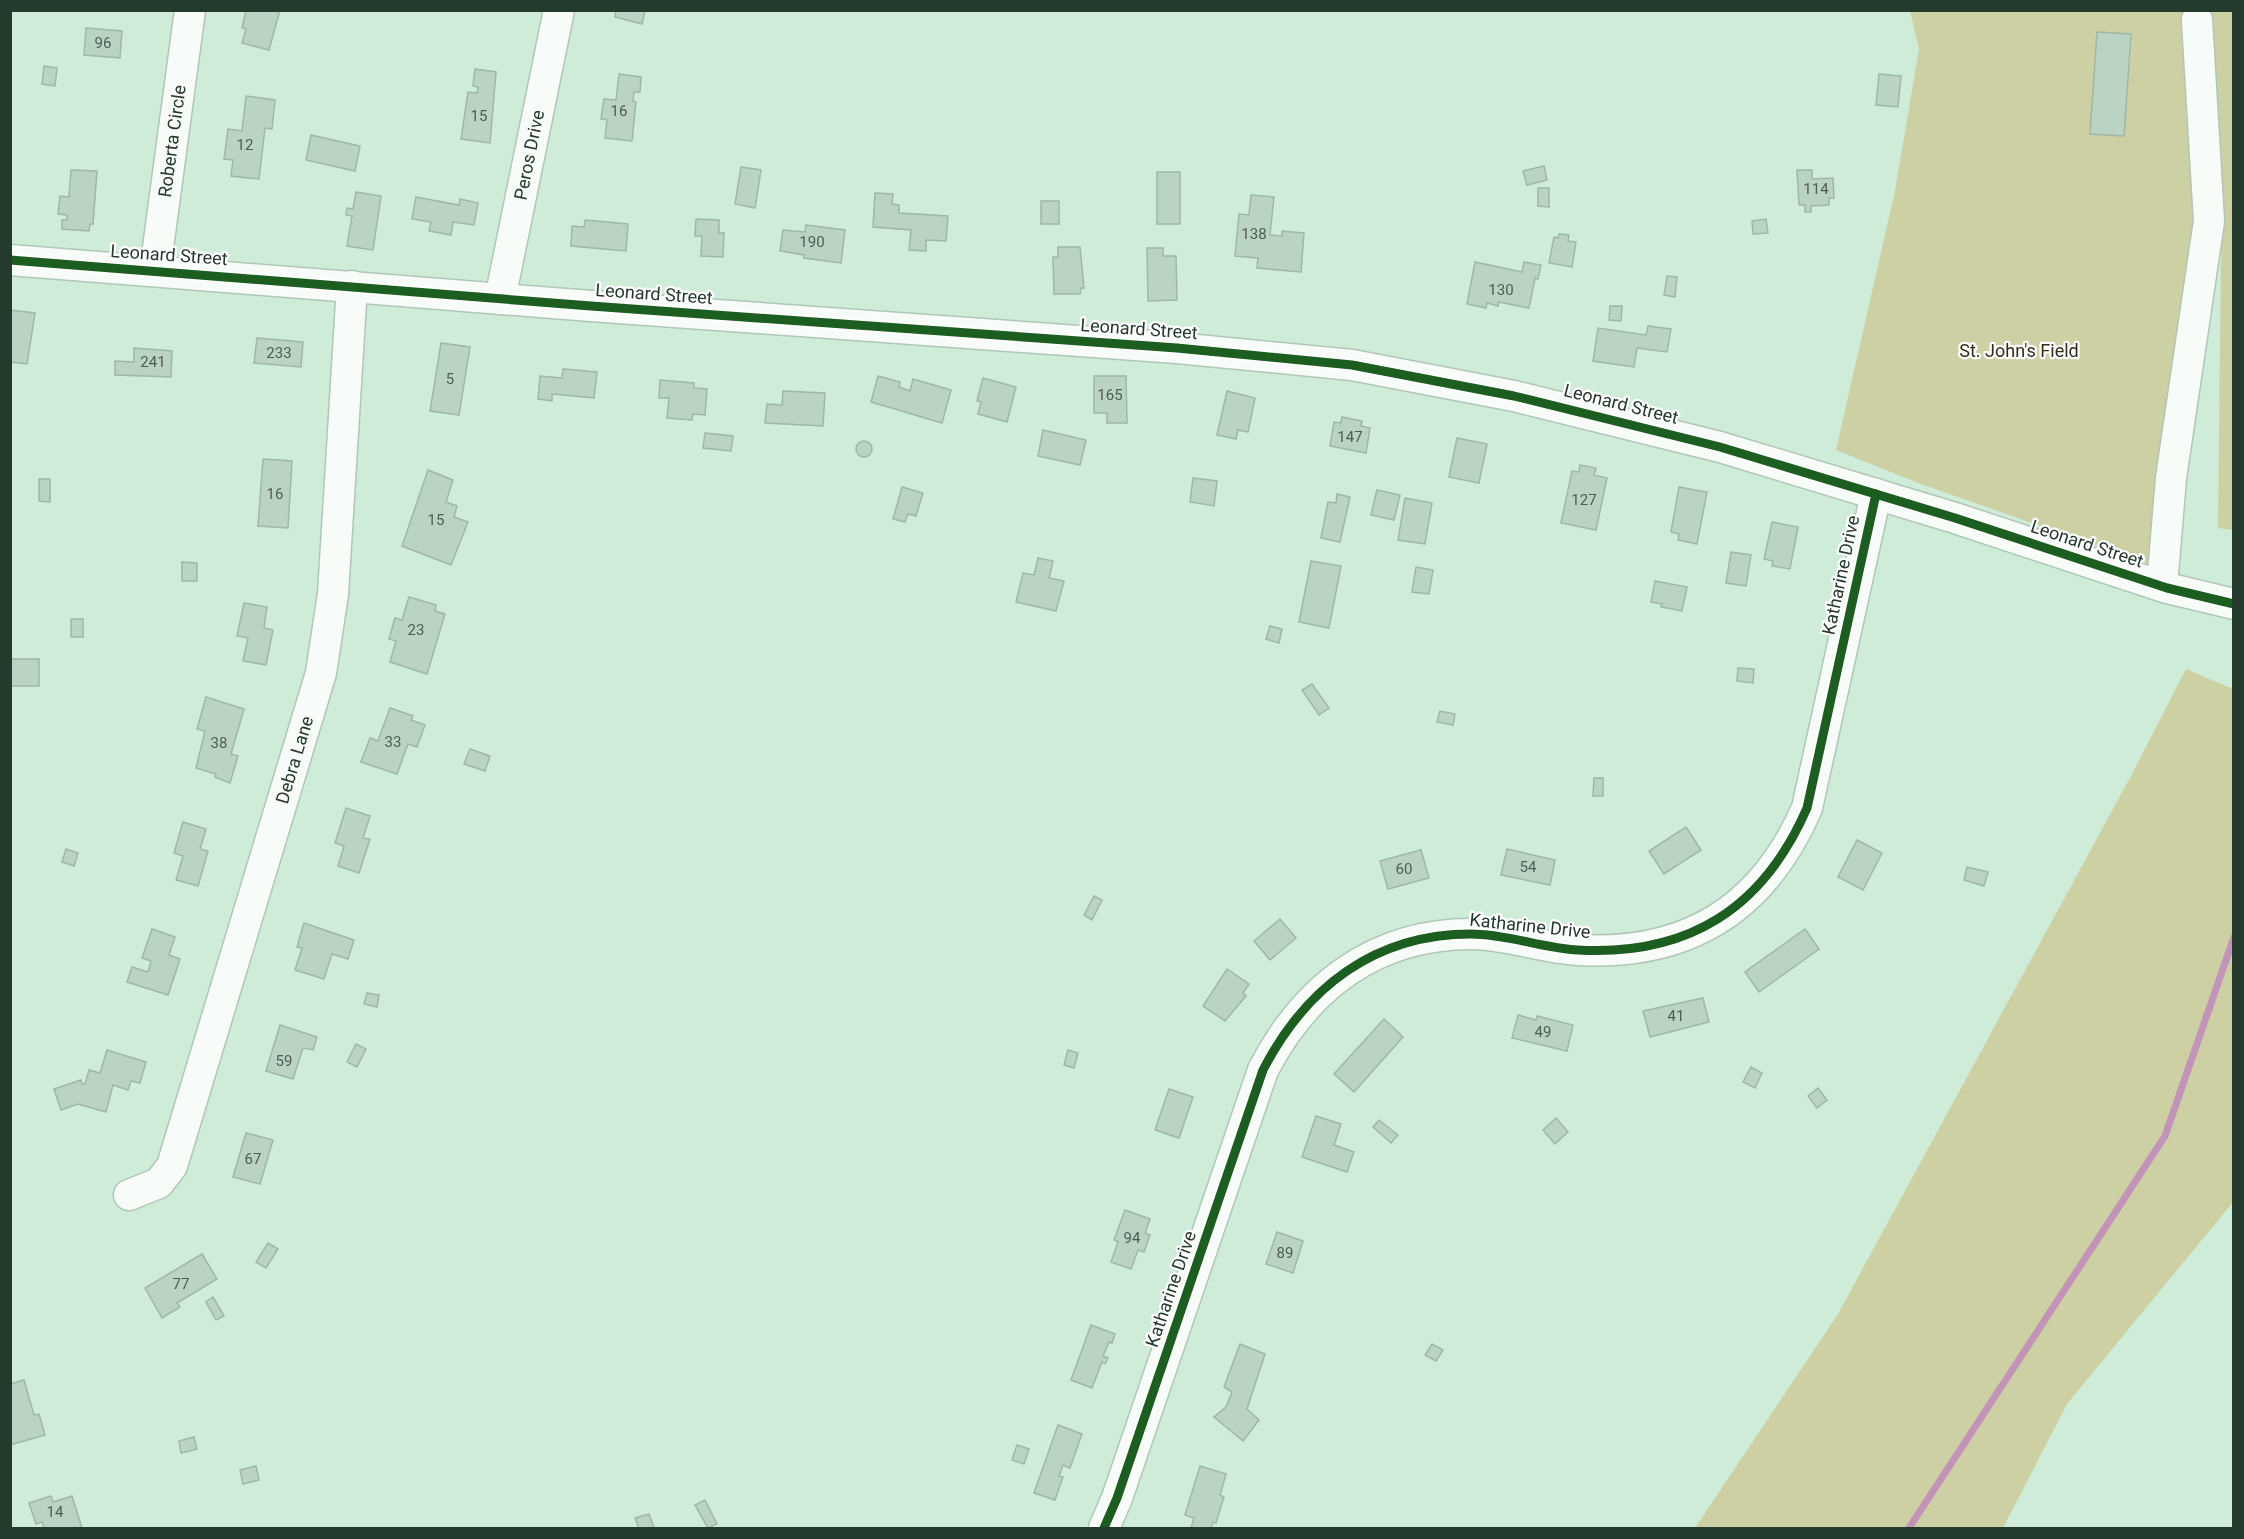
<svg xmlns="http://www.w3.org/2000/svg" width="2244" height="1539" font-family="Roboto,sans-serif">
<style>
.green{fill:#cdd0a2}
.lines{fill:none;stroke-linecap:round;stroke-linejoin:round}
.stream{stroke:#c493b9;stroke-width:7}
.building{fill:#bbd3c3;stroke:#9fb7a7;stroke-width:1.5}
.minor-casing{stroke:#b0c7b8;stroke-width:33}
.minor{stroke:#f8fcf9;stroke-width:30}
.cycleway-casing{stroke:#fff;stroke-width:13}
.cycleway{stroke:#1b5e20;stroke-width:9}
.labels{text-anchor:middle;stroke-width:4.5;stroke-linejoin:round;paint-order:stroke}
.number-label{font-size:15px;fill:#4a6152}
.street-label{font-size:18px;fill:#243a2c;stroke:#fff}
.park-label{font-size:18px;fill:#312c19;stroke:#fff}
</style>
<rect width="100%" height="100%" fill="#ceecd8"/>
<g class="green">
<polygon points="1910,11 2186,11 2195,201 2149,564 1921,484 1836,450 1895,191 1919,49"/>
<polygon points="2212,11 2234,11 2233,530 2218,528 2222,166"/>
<polygon points="2186,669 2233,689 2233,1202 2067,1404 2003,1528 1695,1528 1838,1314 2132,774"/>
</g>
<g class="lines">
<polyline class="stream" points="1909,1528 2165,1136 2234,937"/>
</g>
<g class="building">
<polygon points="246,10 280,10 269,50 242,43 246,29 242,28"/>
<polygon points="616,10 645,10 642,24 615,17"/>
<polygon points="86,28 122,31 120,58 84,55"/>
<polygon points="2097,32 2131,34 2124,136 2090,134"/>
<polygon points="44,66 57,68 55,86 42,84"/>
<polygon points="475,69 496,72 490,143 461,139 468,92 477,93 478,87 473,86"/>
<polygon points="619,74 641,77 640,92 634,92 633,101 636,102 632,141 605,138 607,120 601,119 604,99 616,100"/>
<polygon points="1879,74 1901,76 1898,107 1876,105"/>
<polygon points="246,96 275,100 272,129 265,128 259,179 231,176 233,160 224,159 228,129 242,131"/>
<polygon points="311,135 360,146 355,171 306,160"/>
<polygon points="1544,166 1547,180 1527,185 1523,171"/>
<polygon points="741,167 761,170 755,208 735,204"/>
<polygon points="71,170 97,171 93,224 90,224 89,231 62,229 62,220 67,220 67,215 58,214 60,196 69,197"/>
<polygon points="1797,170 1812,170 1812,179 1833,178 1834,198 1829,198 1829,205 1811,206 1811,212 1805,212 1805,205 1799,205"/>
<rect x="1157" y="172" width="23" height="52"/>
<polygon points="1538,188 1549,188 1549,207 1538,206"/>
<polygon points="356,192 381,196 373,250 347,246 352,216 346,215 347,208 353,209"/>
<polygon points="875,193 893,194 892,204 899,205 899,213 948,216 946,241 926,240 926,251 909,250 911,230 873,227"/>
<polygon points="1251,195 1274,197 1270,235 1282,236 1282,231 1304,233 1301,272 1257,268 1258,258 1235,256 1239,214 1249,215"/>
<polygon points="416,197 459,205 460,199 478,203 474,225 453,222 451,235 429,231 431,222 412,219"/>
<rect x="1041" y="201" width="18" height="23"/>
<polygon points="696,219 719,220 719,233 724,233 723,257 701,256 702,236 695,236"/>
<polygon points="1766,219 1768,233 1753,234 1752,221"/>
<polygon points="585,220 628,224 626,251 571,246 572,226 584,227"/>
<polygon points="806,225 845,230 841,263 804,258 804,255 780,251 783,230 805,232"/>
<polygon points="1559,234 1569,235 1568,241 1576,242 1572,267 1549,263 1554,237 1558,238"/>
<polygon points="1058,247 1080,247 1084,288 1081,288 1080,294 1054,294 1053,257 1058,257"/>
<polygon points="1147,248 1163,248 1163,256 1176,256 1177,300 1148,301"/>
<polygon points="1475,262 1522,272 1524,262 1541,265 1538,279 1535,278 1529,308 1499,302 1498,306 1487,303 1486,308 1467,304"/>
<polygon points="1667,276 1677,277 1675,297 1664,295"/>
<polygon points="1610,306 1622,306 1621,321 1609,320"/>
<polygon points="10,310 35,313 27,364 10,362"/>
<polygon points="1648,326 1671,329 1667,352 1637,348 1634,367 1593,361 1598,328 1646,335"/>
<polygon points="257,338 303,342 301,367 254,363"/>
<polygon points="441,343 470,347 459,415 430,411"/>
<polygon points="134,348 172,351 171,377 115,375 115,361 134,362"/>
<polygon points="563,369 597,372 594,398 552,394 552,401 538,399 540,376 562,378"/>
<polygon points="878,376 900,382 899,387 910,391 913,379 951,390 942,423 871,402"/>
<polygon points="1094,376 1126,376 1127,423 1107,423 1107,413 1094,413"/>
<polygon points="983,378 1016,387 1007,422 978,414 981,402 977,401"/>
<polygon points="660,380 694,383 694,388 707,389 705,415 693,414 692,420 667,418 669,398 659,398"/>
<polygon points="783,391 825,393 823,426 765,423 767,404 782,405"/>
<polygon points="1227,391 1255,398 1248,432 1238,430 1236,439 1217,435"/>
<polygon points="1342,417 1362,421 1361,426 1370,428 1366,453 1330,446 1334,422 1341,423"/>
<polygon points="1043,430 1086,440 1080,465 1038,456"/>
<polygon points="705,433 733,436 731,451 703,448"/>
<polygon points="1457,438 1487,444 1479,483 1449,477"/>
<circle cx="864" cy="449" r="8"/>
<polygon points="263,459 292,461 288,528 258,526"/>
<polygon points="1580,465 1596,468 1594,475 1607,478 1596,530 1561,523 1572,471 1579,472"/>
<polygon points="428,470 453,480 446,502 457,506 454,517 468,522 451,565 402,546"/>
<polygon points="1193,478 1217,481 1214,506 1190,502"/>
<polygon points="39,479 50,479 50,502 39,501"/>
<polygon points="902,487 923,493 916,516 908,514 905,522 893,519"/>
<polygon points="1679,487 1707,492 1697,544 1678,540 1679,534 1671,532"/>
<polygon points="1377,490 1400,495 1394,520 1371,515"/>
<polygon points="1337,494 1350,497 1340,542 1321,538 1328,502 1336,503"/>
<polygon points="1405,498 1432,503 1425,544 1398,540"/>
<polygon points="1772,522 1798,527 1790,569 1772,566 1773,561 1764,559"/>
<polygon points="1731,552 1751,555 1746,586 1726,583"/>
<polygon points="1038,558 1053,561 1049,578 1064,581 1056,611 1016,602 1023,573 1034,575"/>
<polygon points="1311,561 1341,566 1329,628 1299,622"/>
<polygon points="182,562 197,563 197,581 182,581"/>
<polygon points="1416,567 1433,570 1429,594 1412,592"/>
<polygon points="1655,581 1687,587 1682,611 1661,607 1662,604 1651,602"/>
<polygon points="409,597 436,605 435,611 445,614 427,674 390,662 396,641 389,639 395,618 402,620"/>
<polygon points="244,603 267,607 264,628 273,630 266,665 243,661 248,638 237,636"/>
<rect x="71" y="619" width="12" height="18"/>
<polygon points="1270,626 1282,629 1279,643 1266,639"/>
<rect x="10" y="659" width="29" height="27"/>
<polygon points="1738,668 1754,669 1753,683 1737,681"/>
<polygon points="1312,684 1329,708 1319,715 1302,690"/>
<polygon points="206,697 244,709 231,754 238,756 230,783 215,777 216,774 196,768 205,731 197,729"/>
<polygon points="390,708 413,716 411,720 425,725 417,747 408,744 397,774 361,762 370,738 378,741"/>
<polygon points="1440,711 1455,714 1453,725 1437,722"/>
<polygon points="470,749 490,756 485,771 464,764"/>
<polygon points="1594,778 1603,778 1603,796 1593,796"/>
<polygon points="346,808 370,816 363,838 370,839 359,873 338,866 344,846 335,843"/>
<polygon points="183,822 206,829 200,849 208,851 198,886 176,880 183,856 174,853"/>
<polygon points="1686,827 1701,850 1664,874 1649,851"/>
<polygon points="1857,840 1882,853 1863,890 1838,877"/>
<polygon points="66,849 78,853 74,866 62,862"/>
<polygon points="1507,849 1555,860 1550,885 1501,875"/>
<polygon points="1421,850 1429,878 1388,889 1380,861"/>
<polygon points="1967,867 1988,872 1984,886 1964,880"/>
<polygon points="1094,896 1102,900 1092,920 1084,915"/>
<polygon points="1280,919 1296,938 1270,960 1254,941"/>
<polygon points="304,923 354,940 348,959 332,954 324,979 295,970 302,948 297,947"/>
<polygon points="152,929 175,937 169,955 180,959 168,995 127,982 132,967 148,972 151,961 142,958"/>
<polygon points="1805,929 1819,949 1759,992 1745,972"/>
<polygon points="1227,969 1249,984 1243,993 1246,996 1225,1021 1203,1006"/>
<polygon points="367,993 379,995 377,1007 364,1004"/>
<polygon points="1703,998 1709,1022 1650,1037 1643,1011"/>
<polygon points="1518,1015 1536,1020 1537,1016 1573,1025 1567,1051 1512,1038"/>
<polygon points="1384,1019 1403,1037 1354,1092 1334,1074"/>
<polygon points="280,1025 317,1037 313,1050 303,1048 293,1079 266,1071"/>
<polygon points="356,1044 366,1049 357,1067 347,1062"/>
<polygon points="107,1050 146,1062 140,1083 131,1081 128,1090 113,1085 106,1112 78,1104 61,1110 54,1089 81,1080 82,1084 85,1084 89,1070 100,1073"/>
<polygon points="1068,1050 1078,1053 1074,1068 1064,1065"/>
<polygon points="1751,1067 1762,1073 1755,1088 1743,1082"/>
<polygon points="1818,1088 1827,1100 1817,1108 1808,1096"/>
<polygon points="1169,1089 1193,1097 1179,1138 1155,1130"/>
<polygon points="1316,1116 1341,1124 1334,1145 1354,1152 1347,1172 1302,1157"/>
<polygon points="1556,1118 1568,1132 1555,1144 1543,1130"/>
<polygon points="1379,1120 1398,1135 1391,1143 1373,1127"/>
<polygon points="246,1133 273,1140 260,1184 233,1177"/>
<polygon points="1125,1210 1150,1219 1145,1233 1150,1235 1144,1252 1138,1250 1131,1269 1111,1262 1118,1242 1114,1240"/>
<polygon points="1277,1232 1303,1241 1293,1273 1266,1264"/>
<polygon points="268,1243 278,1249 266,1268 256,1262"/>
<polygon points="202,1254 217,1279 177,1303 180,1307 162,1318 145,1288"/>
<polygon points="213,1297 224,1316 216,1320 206,1302"/>
<polygon points="1091,1325 1115,1334 1112,1343 1109,1342 1103,1356 1108,1358 1105,1364 1102,1362 1092,1388 1071,1380"/>
<polygon points="1240,1344 1265,1354 1247,1409 1259,1420 1243,1441 1214,1417 1226,1407 1232,1392 1224,1387"/>
<polygon points="1432,1344 1443,1350 1436,1361 1425,1355"/>
<polygon points="24,1380 34,1415 39,1414 45,1435 10,1445 10,1384"/>
<polygon points="1058,1425 1082,1434 1070,1468 1063,1465 1059,1476 1063,1477 1055,1500 1034,1493"/>
<polygon points="194,1437 197,1449 181,1453 179,1441"/>
<polygon points="1017,1445 1029,1449 1024,1464 1012,1460"/>
<polygon points="256,1466 259,1480 243,1484 240,1470"/>
<polygon points="1200,1466 1226,1474 1220,1495 1224,1497 1216,1523 1213,1522 1211,1528 1191,1528 1194,1518 1185,1515"/>
<polygon points="51,1496 53,1502 72,1496 82,1528 44,1528 42,1522 36,1524 29,1503"/>
<polygon points="705,1500 717,1524 708,1528 695,1505"/>
<polygon points="649,1514 654,1528 639,1528 635,1518"/>
</g>
<g class="lines">
<defs>
<g id="minor">
<polyline points="10,260 591,306 1177,348 1352,365 1514,396 1720,447 1955,518 2167,588 2234,604"/>
<path id="s1" d="M155 270 190 10"/>
<path id="s2" d="M500 299 559 10"/>
<polyline points="2162,586 2171,478 2209,221 2197,20"/>
<path id="s3" d="M129 1195 159 1183 172 1166 321 673 333 594 352 286"/>
<path d="M1104 1528 1117 1498 1263 1070C1306 987 1375 934 1471 934 1507 934 1542 948 1578 950 1688 956 1763 909 1807 808L1876 494"/>
</g>
</defs>
<use href="#minor" class="minor-casing"/>
<use href="#minor" class="minor"/>
<defs>
<g id="cycleway">
<polyline points="10,260 591,306 1177,348 1352,365 1514,396 1720,447 1955,518 2167,588 2234,604"/>
<path d="M1104 1528 1117 1498 1263 1070C1306 987 1375 934 1471 934 1507 934 1542 948 1578 950 1688 956 1763 909 1807 808L1876 494"/>
</g>
</defs>
<use href="#cycleway" class="cycleway-casing"/>
<use href="#cycleway" class="cycleway"/>
</g>
<g class="labels">
<g class="number-label">
<text x="103" y="48">96</text>
<text x="619" y="116">16</text>
<text x="479" y="121">15</text>
<text x="245" y="150">12</text>
<text x="1816" y="194">114</text>
<text x="1254" y="239">138</text>
<text x="812" y="247">190</text>
<text x="1501" y="295">130</text>
<text x="279" y="358">233</text>
<text x="153" y="367">241</text>
<text x="450" y="384">5</text>
<text x="1110" y="400">165</text>
<text x="1350" y="442">147</text>
<text x="275" y="499">16</text>
<text x="1584" y="505">127</text>
<text x="436" y="525">15</text>
<text x="416" y="635">23</text>
<text x="393" y="747">33</text>
<text x="219" y="748">38</text>
<text x="1528" y="872">54</text>
<text x="1404" y="874">60</text>
<text x="1676" y="1021">41</text>
<text x="1543" y="1037">49</text>
<text x="284" y="1066">59</text>
<text x="253" y="1164">67</text>
<text x="1132" y="1243">94</text>
<text x="1285" y="1258">89</text>
<text x="181" y="1289">77</text>
<text x="55" y="1517">14</text>
</g>
<g class="street-label">
<text dy="6" stroke="none"><textPath href="#s1" startOffset="130">Roberta Circle</textPath></text>
<text dy="6" stroke="none"><textPath href="#s2" startOffset="147">Peros Drive</textPath></text>
<text transform="translate(169 255) rotate(4)" y="6">Leonard Street</text>
<text transform="translate(654 294) rotate(4)" y="6">Leonard Street</text>
<text transform="translate(1139 329) rotate(4)" y="6">Leonard Street</text>
<text transform="translate(1621 404) rotate(14)" y="6">Leonard Street</text>
<text transform="translate(2087 544) rotate(18)" y="6">Leonard Street</text>
<text transform="translate(1841 575) rotate(-78)" y="6">Katharine Drive</text>
<text dy="6" stroke="none"><textPath href="#s3" startOffset="478">Debra Lane</textPath></text>
<text transform="translate(1530 926) rotate(6)" y="6">Katharine Drive</text>
<text transform="translate(1171 1289) rotate(-71)" y="6">Katharine Drive</text>
</g>
<g class="park-label">
<text x="2019" y="357">St. John's Field</text>
</g>
</g>
<rect width="2244" height="1539" fill="none" stroke="#243a2c" stroke-width="24"/>
</svg>
